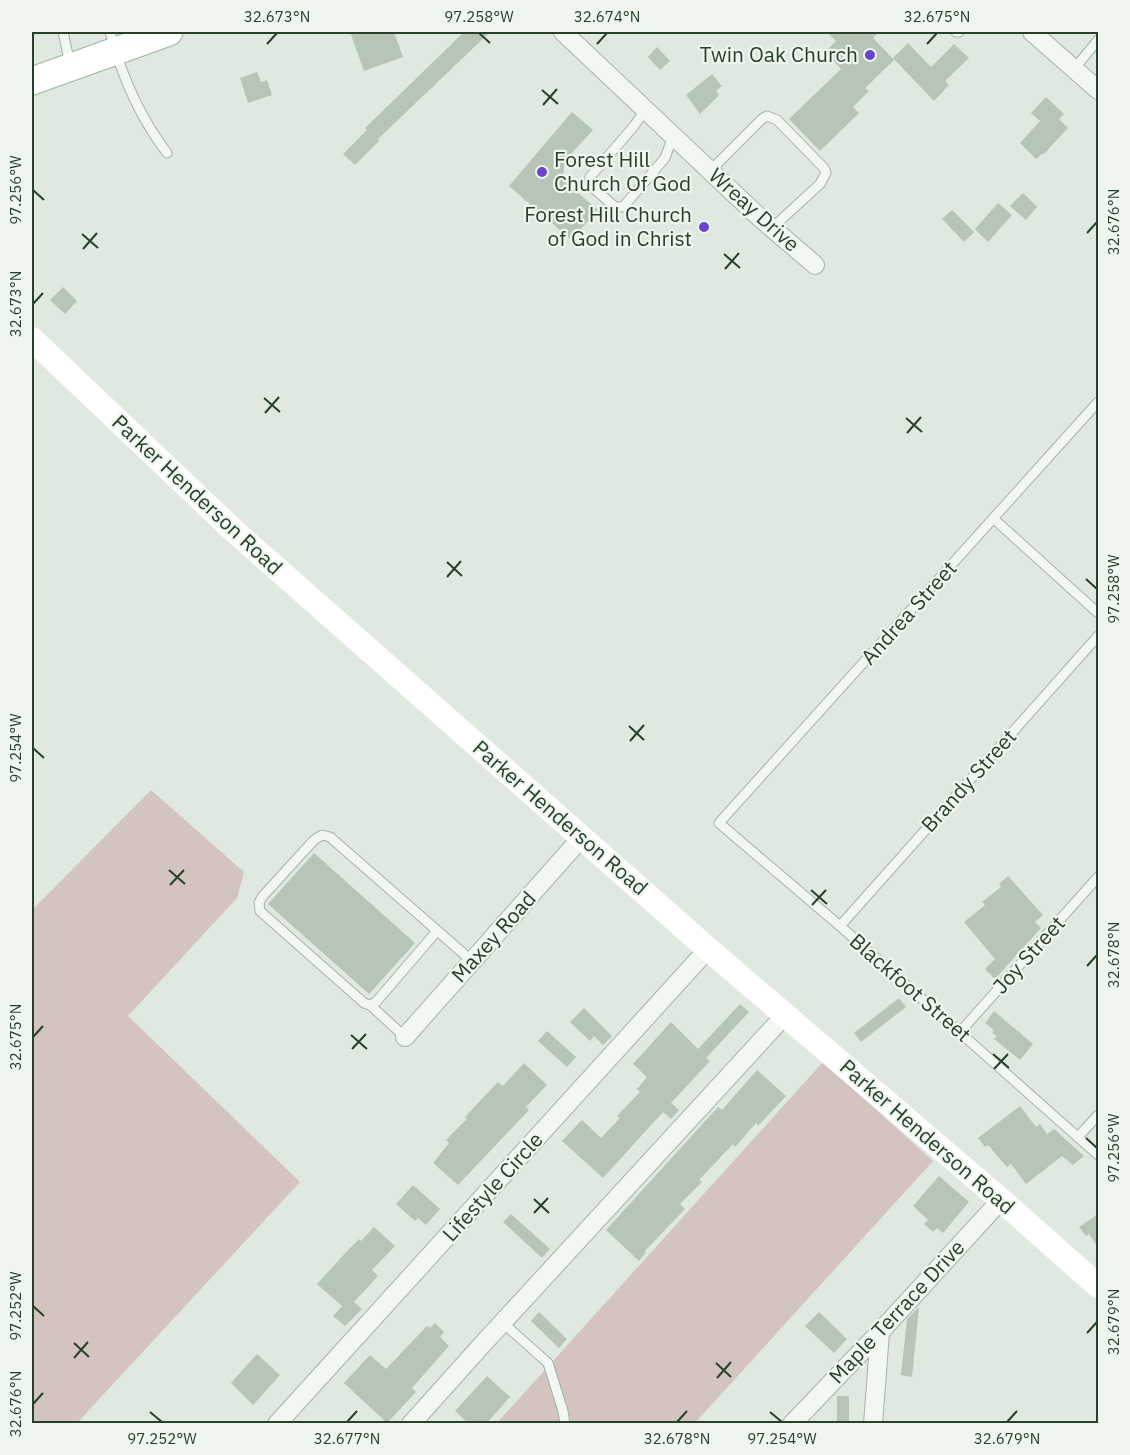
<svg xmlns="http://www.w3.org/2000/svg" width="1130" height="1455" font-family="'IBM Plex Sans',sans-serif">
<style>
.green{fill:#d3c4c0}
.building{fill:#b7c5b7}
.lines{fill:none;stroke-linecap:round;stroke-linejoin:round}
.lane-casing{stroke:#a4b3a6;stroke-width:11}
.street-casing{stroke:#a4b3a6;stroke-width:20}
.primary-casing{stroke:#9fb49f;stroke-width:29}
.lane{stroke:#f2f7f2;stroke-width:9}
.street{stroke:#f2f7f2;stroke-width:18}
.secondary{stroke:#fff;stroke-width:24}
.primary{stroke:#fff;stroke-width:27}
.ticks{fill:none;stroke:#28402a;stroke-width:2}
.poi-dot{fill:#6a44ce;stroke:#eff6ef;stroke-width:2}
.labels{text-anchor:middle;stroke-width:4.5;stroke-linejoin:round;paint-order:stroke}
.poi-label{font-size:21px;fill:#28402a;stroke:#eff6ef;text-anchor:end}
.street-label{font-size:21px;fill:#28402a;stroke:#eff6ef}
.neatline{fill:none;stroke:#28402a;stroke-width:2}
.ticks-label{font-size:15px;text-anchor:middle;fill:#28402a}
</style>
<rect width="100%" height="100%" fill="#dfe9e0"/>
<g class="green">
<polygon points="151,790 244,872 237,898 128,1016 300,1182 77,1423 32,1423 32,910"/>
<polygon points="823,1062 933,1161 695,1423 496,1424"/>
</g>
<g class="building">
<polygon points="350,32 394,32 403,57 364,71"/>
<polygon points="464,32 490,32 378,139 379,141 355,165 343,154 367,130 365,128"/>
<polygon points="827,32 879,32 873,38 894,60 865,88 869,91 853,107 859,113 820,151 789,119 841,69 825,52 836,41"/>
<polygon points="908,43 931,67 954,44 969,58 945,81 949,85 934,101 893,58"/>
<polygon points="657,47 670,61 660,70 648,57"/>
<polygon points="257,72 261,82 267,80 272,95 248,103 240,78"/>
<polygon points="712,74 722,86 716,91 719,95 700,114 686,95"/>
<polygon points="1046,97 1064,114 1059,119 1068,128 1044,154 1043,153 1036,159 1020,143 1040,121 1031,113"/>
<polygon points="572,112 593,130 570,155 572,157 564,166 563,180 598,210 571,240 509,186"/>
<polygon points="1023,193 1037,207 1026,220 1010,206"/>
<polygon points="998,203 1012,215 988,242 975,229"/>
<polygon points="952,210 974,232 964,242 942,219"/>
<polygon points="63,287 77,301 65,314 50,300"/>
<polygon points="314,853 415,943 369,994 268,904"/>
<polygon points="1008,876 1043,915 1035,922 1041,928 995,979 985,969 995,959 964,922 985,905 982,902 1001,887 999,884"/>
<polygon points="899,998 906,1007 861,1042 854,1033"/>
<polygon points="740,1004 749,1012 706,1058 710,1061 671,1103 679,1110 671,1119 663,1112 603,1178 562,1141 582,1120 601,1138 620,1118 617,1116 640,1092 637,1089 647,1077 633,1064 671,1022 698,1049"/>
<polygon points="584,1008 612,1036 603,1045 594,1036 590,1041 570,1022"/>
<polygon points="994,1011 1033,1044 1020,1060 994,1039 997,1036 992,1033 994,1030 985,1023"/>
<polygon points="547,1031 576,1057 567,1067 538,1041"/>
<polygon points="524,1063 547,1085 526,1107 529,1110 458,1185 433,1163 449,1143 446,1140 467,1119 465,1117 479,1102 498,1082 503,1086"/>
<polygon points="757,1070 786,1096 758,1126 756,1123 735,1147 733,1144 699,1180 702,1182 680,1204 685,1209 645,1251 646,1252 639,1261 606,1230 718,1107 722,1110"/>
<polygon points="1020,1106 1036,1127 1040,1124 1047,1134 1054,1129 1084,1156 1073,1165 1062,1156 1026,1184 1011,1164 1007,1167 988,1145 985,1147 978,1138"/>
<polygon points="939,1176 969,1202 943,1233 937,1228 933,1232 924,1224 928,1220 913,1206"/>
<polygon points="413,1185 440,1209 426,1225 418,1218 415,1221 396,1204"/>
<polygon points="511,1214 550,1249 542,1258 503,1222"/>
<polygon points="1098,1214 1098,1247 1089,1234 1086,1236 1079,1227"/>
<polygon points="374,1227 395,1246 372,1270 378,1276 354,1302 362,1309 345,1326 333,1316 342,1306 317,1284 349,1249 359,1239 361,1241"/>
<polygon points="919,1307 912,1377 901,1375 907,1319"/>
<polygon points="539,1312 567,1339 559,1348 531,1321"/>
<polygon points="819,1312 847,1339 834,1353 805,1326"/>
<polygon points="435,1323 444,1332 440,1337 449,1346 412,1388 416,1392 387,1423 344,1383 370,1355 386,1369 427,1326 430,1328"/>
<polygon points="257,1354 280,1375 253,1405 231,1383"/>
<polygon points="487,1376 510,1397 486,1424 469,1424 455,1411"/>
<rect x="837" y="1396" width="12" height="28"/>
</g>
<g class="lines">
<defs>
<g id="lane">
<polyline points="63,32 70,64"/>
<path d="M110 32C122 77 139 116 167 153"/>
<polyline points="956,32 959,32"/>
<polyline points="1074,69 1098,40"/>
<polyline points="645,110 634,126 590,177 590,185 615,207 623,207 665,158 673,136"/>
<polyline points="710,171 762,119 767,116 777,120 824,168 826,173 820,184 772,228"/>
<polyline points="1098,402 719,823 840,926 1098,1155"/>
<polyline points="994,519 1098,613"/>
<polyline points="840,926 1098,636"/>
<polyline points="437,931 376,1002 370,1005 364,1003 260,911 259,903 262,897 314,840 322,835 330,837 472,961"/>
<polyline points="370,1005 405,1037"/>
<polyline points="960,1032 1098,877"/>
<polyline points="1078,1137 1098,1115"/>
<polyline points="502,1322 548,1363 563,1411 565,1424"/>
</g>
<g id="street">
<polyline points="563,32 758,216 815,265"/>
<polyline points="1032,32 1098,90"/>
<polyline points="405,1037 582,837"/>
<polyline points="277,1424 708,949"/>
<polyline points="411,1424 480,1347 785,1015"/>
<polyline points="792,1424 880,1332 1001,1200"/>
<polyline points="873,1424 880,1332"/>
</g>
<polyline id="primary" points="32,81 169,32"/>
</defs>
<use href="#lane" class="lane-casing"/>
<use href="#street" class="street-casing"/>
<use href="#primary" class="primary-casing"/>
<use href="#lane" class="lane"/>
<use href="#street" class="street"/>
<polyline class="secondary" points="32,339 232,529 708,949 1001,1200 1098,1286"/>
<use href="#primary" class="primary"/>
</g>
<path class="ticks" d="M479 33 490 43M267 44 277 33M597 44 607 33M927 44 937 33M542 90 558 104M543 105 557 89M33 190 44 200M1087 233 1097 222M82 234 98 248M83 249 97 233M724 254 740 268M725 269 739 253M33 304 43 293M264 398 280 412M265 413 279 397M906 418 922 432M907 433 921 417M447 562 462 576M447 577 461 561M1086 579 1097 589M629 726 644 740M630 741 644 725M33 748 44 758M169 870 185 884M170 885 184 870M811 890 827 904M812 905 826 890M1087 966 1097 955M351 1035 367 1049M33 1037 43 1026M352 1049 366 1034M993 1054 1009 1068M994 1069 1008 1054M1086 1138 1097 1148M534 1199 549 1213M534 1213 548 1198M33 1306 44 1316M1087 1333 1097 1322M74 1343 89 1357M74 1358 88 1342M716 1363 731 1377M717 1378 731 1362M33 1404 43 1393M150 1412 162 1422M770 1412 782 1422M347 1422 357 1411M677 1422 687 1411M1007 1422 1017 1411"/>
<g class="poi-dot">
<circle cx="870" cy="55" r="6"/>
<circle cx="542" cy="172" r="6"/>
<circle cx="704" cy="227" r="6"/>
</g>
<g class="labels">
<g class="poi-label">
<text x="858" y="62">Twin Oak Church</text>
<text x="554" y="167" text-anchor="start">Forest Hill<tspan x="554" dy="24">Church Of God</tspan></text>
<text x="692" y="222">Forest Hill Church<tspan x="692" dy="24">of God in Christ</tspan></text>
</g>
<g class="street-label">
<text transform="translate(754 210) rotate(42)" y="7">Wreay Drive</text>
<text transform="translate(197 495) rotate(43)" y="7">Parker Henderson Road</text>
<text transform="translate(909 613) rotate(-48)" y="7">Andrea Street</text>
<text transform="translate(969 781) rotate(-48)" y="7">Brandy Street</text>
<text transform="translate(560 818) rotate(41)" y="7">Parker Henderson Road</text>
<text transform="translate(494 937) rotate(-48)" y="7">Maxey Road</text>
<text transform="translate(1029 955) rotate(-48)" y="7">Joy Street</text>
<text transform="translate(910 988) rotate(41)" y="7">Blackfoot Street</text>
<text transform="translate(927 1137) rotate(41)" y="7">Parker Henderson Road</text>
<text transform="translate(493 1187) rotate(-48)" y="7">Lifestyle Circle</text>
<text transform="translate(897 1312) rotate(-47)" y="7">Maple Terrace Drive</text>
</g>
</g>
<rect width="1130" height="1455" fill="none" stroke="#eff6ef" stroke-width="66"/>
<rect x="33" y="33" width="1064" height="1389" class="neatline"/>
<g class="ticks-label">
<text x="277" y="22">32.673°N</text>
<text x="479" y="22">97.258°W</text>
<text x="607" y="22">32.674°N</text>
<text x="937" y="22">32.675°N</text>
<text transform="translate(16 190) rotate(-90)" y="5">97.256°W</text>
<text transform="translate(1114 222) rotate(-90)" y="5">32.676°N</text>
<text transform="translate(16 304) rotate(-90)" y="5">32.673°N</text>
<text transform="translate(1114 589) rotate(-90)" y="5">97.258°W</text>
<text transform="translate(16 748) rotate(-90)" y="5">97.254°W</text>
<text transform="translate(1114 955) rotate(-90)" y="5">32.678°N</text>
<text transform="translate(16 1037) rotate(-90)" y="5">32.675°N</text>
<text transform="translate(1114 1148) rotate(-90)" y="5">97.256°W</text>
<text transform="translate(16 1306) rotate(-90)" y="5">97.252°W</text>
<text transform="translate(1114 1322) rotate(-90)" y="5">32.679°N</text>
<text transform="translate(16 1404) rotate(-90)" y="5">32.676°N</text>
<text x="162" y="1444">97.252°W</text>
<text x="347" y="1444">32.677°N</text>
<text x="677" y="1444">32.678°N</text>
<text x="782" y="1444">97.254°W</text>
<text x="1007" y="1444">32.679°N</text>
</g>
</svg>
